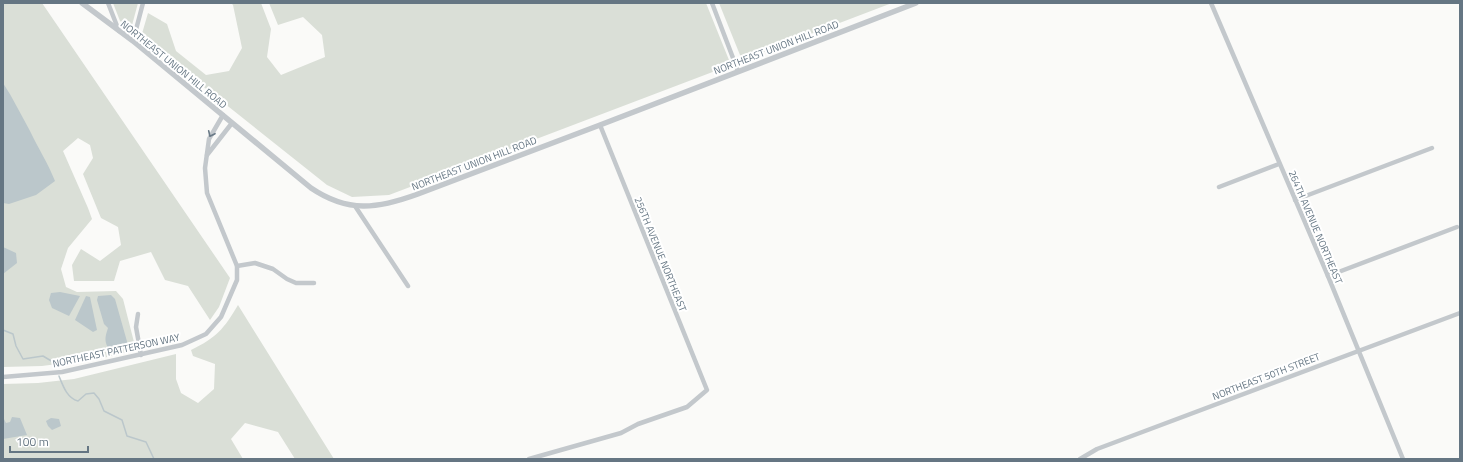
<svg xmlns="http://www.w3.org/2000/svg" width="1463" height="462" font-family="'Titillium Web',sans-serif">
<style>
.green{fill:#dadfd7}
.water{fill:#bbc7cb}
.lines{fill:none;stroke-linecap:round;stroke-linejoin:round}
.stream{stroke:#bbc7cb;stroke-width:1.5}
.minor{stroke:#c3c8cc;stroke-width:4.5}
.tertiary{stroke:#c3c8cc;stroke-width:5.5}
.oneway{stroke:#6a7a87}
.labels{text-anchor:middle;stroke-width:4;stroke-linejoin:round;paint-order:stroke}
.street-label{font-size:10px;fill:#657683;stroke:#fff}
</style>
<rect width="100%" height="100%" fill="#fafaf8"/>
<g class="green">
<polygon points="3,3 42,3 230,278 219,307 210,320 188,286 165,280 151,252 120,261 114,281 74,281 72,265 81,249 100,261 121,245 118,227 101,218 83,174 93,158 90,145 78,138 63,151 88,208 92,219 68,248 61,269 66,287 77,292 116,291 123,299 136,350 103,358 42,366 3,367"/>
<polygon points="113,3 138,3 131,29 120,21"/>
<polygon points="231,3 261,3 271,29 267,57 281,75 325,57 322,35 303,17 278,25 269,3 706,3 731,65 389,195 352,197 327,185 141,37 148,13 167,24 176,51 206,75 229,71 242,48 233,5"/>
<polygon points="719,3 892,3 742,60"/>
<path d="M238 305 334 459H295L278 432 245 423 231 439 243 459H3V384L38 383 74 379 176 354V379L181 393 198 403 214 389 215 364 193 356 191 350C216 338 224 329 238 305Z"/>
</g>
<g class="water">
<path d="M3 83C13 98 21 115 30 131 38 148 48 163 55 181L36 195 9 204 3 203Z"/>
<polygon points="3,247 16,253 17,263 3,274"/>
<polygon points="60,292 80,296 69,316 52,308 49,300 51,293"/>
<path d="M111 295 115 299 128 345 109 350C104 341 105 337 108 328L104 324 97 300 98 296Z"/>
<polygon points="86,296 90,297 97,330 93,332 75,320"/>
<polygon points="3,417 6,423 10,422 12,417 20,418 27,435 3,439"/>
<polygon points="51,418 59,419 61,426 52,430 48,426 46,421"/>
</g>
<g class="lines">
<g class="stream">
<polyline points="3,330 13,334 16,346 23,359 43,356 53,362 55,368"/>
<path d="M59 376C63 386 67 398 78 401L86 394 94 393 99 399 104 411 122 420 127 436 146 442 154 459"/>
</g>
<g class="minor">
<polyline points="108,3 119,31"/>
<polyline points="712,3 738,71"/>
<polyline points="1211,3 1328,276 1403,459"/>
<polyline points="133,41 143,3"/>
<polyline points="207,155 232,123"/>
<polyline points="1219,187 1279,164"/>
<polyline points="1295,200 1432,148"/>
<polyline points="355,206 408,286"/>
<polyline points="237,266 255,263 273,269 287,279 296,283 314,283"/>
<polyline points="1328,276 1457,227"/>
<polyline points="138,314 136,327 141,355"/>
<polyline points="3,377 62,372 182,345 206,334 221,317 237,280 237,266 207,193 205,168 209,139 223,115"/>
<polyline points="529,459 621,433 638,424 687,407 707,390 600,125"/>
<polyline points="1080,459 1097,449 1460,313"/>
</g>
<path class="tertiary" d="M82 3 133 41 311 188C348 213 377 209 418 194L600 125 916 3"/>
</g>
<defs><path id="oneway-chevron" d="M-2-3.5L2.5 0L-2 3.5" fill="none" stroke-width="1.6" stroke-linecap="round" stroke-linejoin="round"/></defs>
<use class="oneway" href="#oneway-chevron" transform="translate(211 134) rotate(115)"/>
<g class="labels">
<g class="street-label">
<text transform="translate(776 47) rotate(-21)" y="4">NORTHEAST UNION HILL ROAD</text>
<text transform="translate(174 64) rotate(39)" y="4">NORTHEAST UNION HILL ROAD</text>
<text transform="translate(474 163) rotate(-21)" y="4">NORTHEAST UNION HILL ROAD</text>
<text transform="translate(1316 227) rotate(67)" y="4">264TH AVENUE NORTHEAST</text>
<text transform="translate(661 254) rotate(68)" y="4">256TH AVENUE NORTHEAST</text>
<text transform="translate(116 350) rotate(-12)" y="4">NORTHEAST PATTERSON WAY</text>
<text transform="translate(1266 376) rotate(-21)" y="4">NORTHEAST 50TH STREET</text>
</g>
</g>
<rect width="1463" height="462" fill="none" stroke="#657683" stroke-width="8"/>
<path d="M10 446v6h78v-6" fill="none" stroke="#657683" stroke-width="2"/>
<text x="16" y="446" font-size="12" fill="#657683" stroke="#ffffff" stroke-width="3" paint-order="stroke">100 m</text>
</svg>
